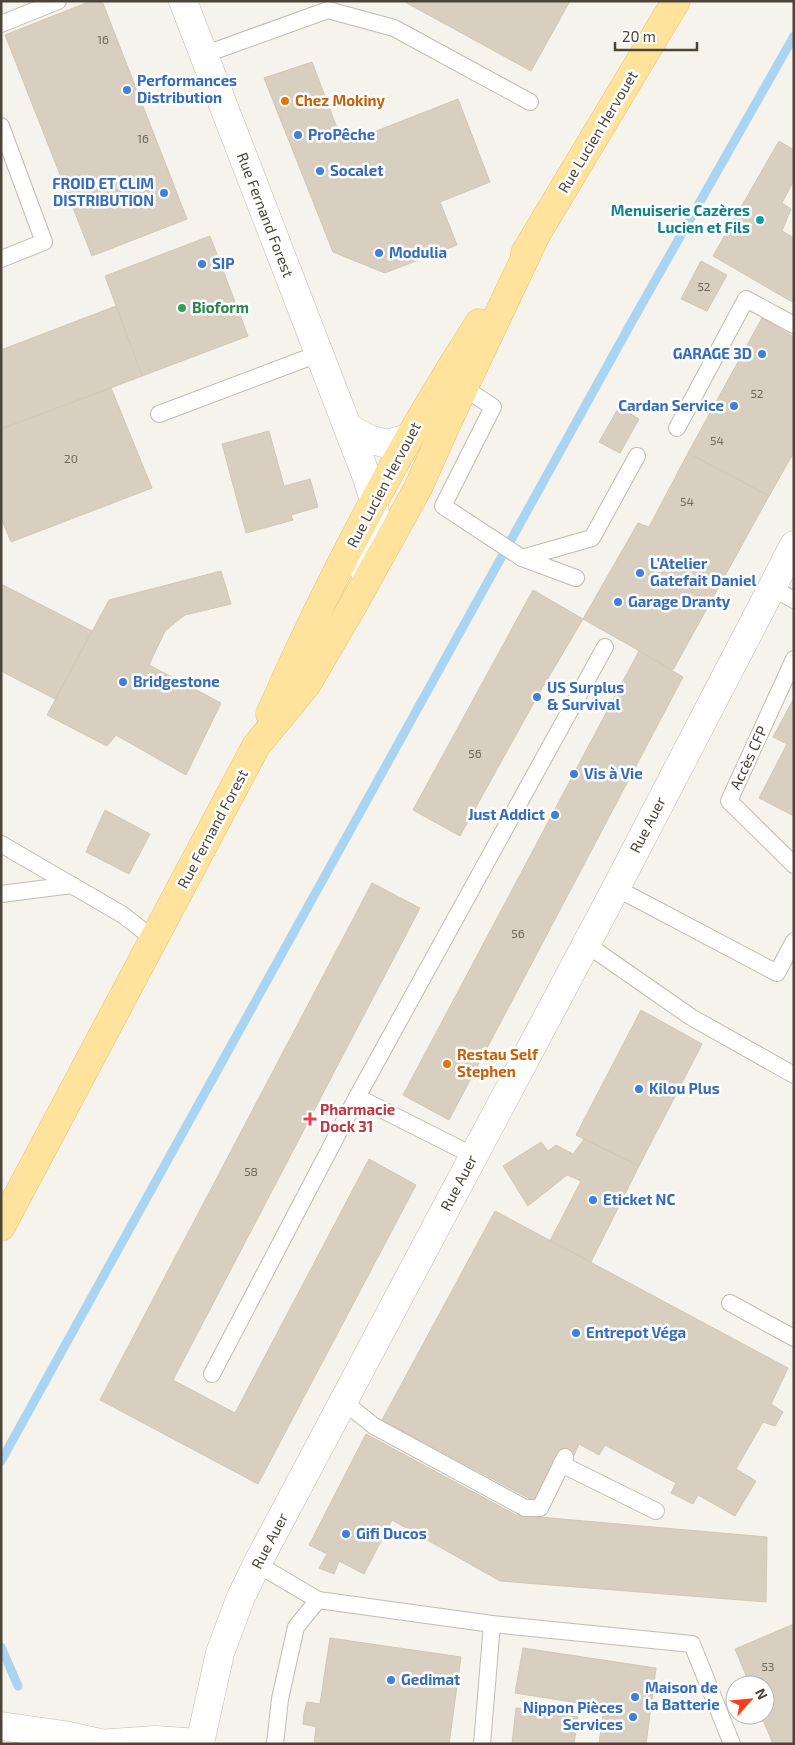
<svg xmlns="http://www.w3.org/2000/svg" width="795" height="1745" font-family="'Exo 2',sans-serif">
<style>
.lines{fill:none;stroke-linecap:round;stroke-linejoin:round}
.stream{stroke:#a9d4f2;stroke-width:9}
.building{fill:#d8cfc1;stroke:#d3c7b4}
.service-casing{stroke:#c2bbae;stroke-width:18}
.tertiary-casing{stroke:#c2bbae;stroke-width:29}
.primary-casing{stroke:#e6c16a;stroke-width:29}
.service{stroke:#fff;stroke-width:16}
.tertiary{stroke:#fff;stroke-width:28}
.primary{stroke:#ffe39c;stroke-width:28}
.shop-dot{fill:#3f7fe0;stroke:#fff;stroke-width:2}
.food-dot{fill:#e8710a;stroke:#fff;stroke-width:2}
.culture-dot{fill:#0f9aa8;stroke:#fff;stroke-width:2}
.leisure-dot{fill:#2e9e5b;stroke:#fff;stroke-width:2}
.health-dot{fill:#e0444e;stroke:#fff;stroke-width:2}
.labels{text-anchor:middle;stroke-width:5;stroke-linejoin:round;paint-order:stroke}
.number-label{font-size:12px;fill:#6e675b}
.shop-label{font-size:15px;font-weight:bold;fill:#366cbe;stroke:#fff;text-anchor:start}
.food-label{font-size:15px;font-weight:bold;fill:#c56008;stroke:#fff;text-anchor:start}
.street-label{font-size:15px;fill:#4b4439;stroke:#fff}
.culture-label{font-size:15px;font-weight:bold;fill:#0d838f;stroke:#fff;text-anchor:end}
.leisure-label{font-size:15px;font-weight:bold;fill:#27864d;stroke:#fff;text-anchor:start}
.health-label{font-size:15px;font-weight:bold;fill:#be3a42;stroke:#fff;text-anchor:start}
</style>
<rect width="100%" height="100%" fill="#f6f3ec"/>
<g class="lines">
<g class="stream">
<polyline points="1,1461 630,325 794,36"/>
<polyline points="1,1647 18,1686"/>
</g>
</g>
<g class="building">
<polygon points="91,1 102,1 187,219 92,256 5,35"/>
<polygon points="403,1 570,1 531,71"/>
<polygon points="312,62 343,144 458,99 490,182 440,202 457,245 385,273 333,252 264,78"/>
<polygon points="779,141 794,150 794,180 782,203 791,209 782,231 794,238 794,303 713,256"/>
<polygon points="210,236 248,336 142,376 105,276"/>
<polygon points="701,261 727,275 707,311 681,299"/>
<polygon points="116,306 142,376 1,429 1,350"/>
<polygon points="762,318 794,337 794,452 769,496 688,453"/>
<polygon points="111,388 152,488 11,542 1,518 1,429"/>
<polygon points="619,407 639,419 620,453 599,442"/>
<polygon points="269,431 284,486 310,479 318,507 291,515 293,520 246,533 222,444"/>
<polygon points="688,453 769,496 673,670 583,619 638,523 649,527"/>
<polygon points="221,571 231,604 185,615 165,631 149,665 221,703 186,775 116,735 107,746 47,715 109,600"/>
<polygon points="1,584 92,631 55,699 1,671"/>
<polygon points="533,590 583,619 537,697 460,836 413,810"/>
<polygon points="639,651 683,677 449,1120 403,1095"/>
<polygon points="794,698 794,816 759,798 787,744 773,737"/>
<polygon points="105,810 150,834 129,874 86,852"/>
<polygon points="372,883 420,908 173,1380 235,1413 369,1159 416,1185 258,1484 100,1400"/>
<polygon points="641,1010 702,1044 639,1166 576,1135"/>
<polygon points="584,1139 639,1166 591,1262 550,1241 581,1181 567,1175 528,1206 503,1166 541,1142 548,1151 556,1145 573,1154"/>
<polygon points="495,1211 788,1368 771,1404 783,1412 775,1426 763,1422 736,1469 756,1481 735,1516 698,1495 693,1504 671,1493 676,1483 605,1445 599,1455 579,1444 572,1460 558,1453 534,1501 382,1420"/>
<polygon points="366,1434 516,1515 767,1537 766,1602 500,1581 392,1520 364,1574 339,1561 334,1574 319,1568 327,1554 309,1545"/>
<polygon points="794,1624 794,1744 773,1744 761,1715 765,1715 765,1685 750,1685 735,1649"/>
<polygon points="330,1638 461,1657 449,1744 314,1744 316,1727 303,1724 304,1713 307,1702 320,1704"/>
<polygon points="523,1648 656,1668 646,1744 599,1744 604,1707 515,1693"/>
<polygon points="516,1708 578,1717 574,1744 512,1744"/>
</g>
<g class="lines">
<defs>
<g id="service">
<polyline points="1,24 58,1"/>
<polyline points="203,55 328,10 394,28 530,102"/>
<polyline points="1,126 44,242 1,259"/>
<polyline points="464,388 493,407 443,506 522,558 576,578"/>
<polyline points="159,414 318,354"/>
<polyline points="677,428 746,299 794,325"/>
<polyline points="522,558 592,538 637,456"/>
<polyline points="771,587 794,600"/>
<polyline points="794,659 729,801 794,865"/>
<polyline points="1,844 123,915 155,940"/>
<polyline points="616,888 777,973 794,941"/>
<polyline points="1,894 72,885"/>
<polyline points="586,944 691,1017 794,1075"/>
<polyline points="357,1097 474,1156"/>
<polyline points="730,1303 794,1338"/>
<polyline points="212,1374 357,1097 605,647"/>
<polyline points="344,1402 374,1426 525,1508 540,1508 565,1457"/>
<polyline points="561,1464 656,1511"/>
<polyline points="257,1564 318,1600 492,1624 692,1644 732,1744"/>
<polyline points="275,1744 280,1699 296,1627 318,1600"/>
<polyline points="482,1744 492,1624"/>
</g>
<g id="tertiary">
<polyline points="183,1 366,475 374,500 376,534 364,570"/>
<polyline points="348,428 369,439 387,444 408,438"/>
<polyline points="1,1726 64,1735 100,1743"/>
<polyline points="98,1744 155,1740 200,1743 220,1653 241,1597 257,1564 616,888 794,545"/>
</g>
<g id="primary">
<polyline points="525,253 676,1"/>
<path d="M270 714C330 578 399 447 479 323"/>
<polyline points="1,1227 256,746 307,684 352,607 418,488 447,423 535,237"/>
</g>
</defs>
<use href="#service" class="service-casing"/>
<use href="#tertiary" class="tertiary-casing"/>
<use href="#primary" class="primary-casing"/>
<use href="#service" class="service"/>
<use href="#tertiary" class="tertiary"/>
<use href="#primary" class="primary"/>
</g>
<g class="shop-dot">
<circle cx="127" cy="90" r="5"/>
<circle cx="298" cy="135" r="5"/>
<circle cx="320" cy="171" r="5"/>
<circle cx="164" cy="193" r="5"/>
<circle cx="379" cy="253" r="5"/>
<circle cx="202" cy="264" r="5"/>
<circle cx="762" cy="354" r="5"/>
<circle cx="734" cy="406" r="5"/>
<circle cx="640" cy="573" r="5"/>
<circle cx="618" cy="602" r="5"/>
<circle cx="123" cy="682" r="5"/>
<circle cx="537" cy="697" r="5"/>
<circle cx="574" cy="774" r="5"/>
<circle cx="555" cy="815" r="5"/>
<circle cx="639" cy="1089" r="5"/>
<circle cx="593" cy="1200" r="5"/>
<circle cx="576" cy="1333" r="5"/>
<circle cx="346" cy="1534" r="5"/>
<circle cx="391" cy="1680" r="5"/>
<circle cx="635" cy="1697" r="5"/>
<circle cx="633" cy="1717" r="5"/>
</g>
<g class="food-dot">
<circle cx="285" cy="101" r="5"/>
<circle cx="447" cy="1064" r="5"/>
</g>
<circle class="culture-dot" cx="760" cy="220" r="5"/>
<circle class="leisure-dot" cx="182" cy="308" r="5"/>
<path class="health-dot" d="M307.5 1111.5h5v5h5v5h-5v5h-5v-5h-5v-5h5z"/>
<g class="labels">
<g class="number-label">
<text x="103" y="44">16</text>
<text x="143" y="143">16</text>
<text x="704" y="291">52</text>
<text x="757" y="398">52</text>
<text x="717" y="445">54</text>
<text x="71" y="463">20</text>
<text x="687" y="506">54</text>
<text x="475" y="758">56</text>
<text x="518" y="938">56</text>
<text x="251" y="1176">58</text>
<text x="768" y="1671">53</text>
</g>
<g class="shop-label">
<text x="137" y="86">Performances<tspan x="137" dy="17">Distribution</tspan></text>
<text x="308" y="140">ProPêche</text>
<text x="330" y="176">Socalet</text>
<text x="154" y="189" text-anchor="end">FROID ET CLIM<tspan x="154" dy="17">DISTRIBUTION</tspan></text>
<text x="389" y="258">Modulia</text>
<text x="212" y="269">SIP</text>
<text x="752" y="359" text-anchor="end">GARAGE 3D</text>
<text x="724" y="411" text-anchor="end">Cardan Service</text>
<text x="650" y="569">L'Atelier<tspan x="650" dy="17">Gatefait Daniel</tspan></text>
<text x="628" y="607">Garage Dranty</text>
<text x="133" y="687">Bridgestone</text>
<text x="547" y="693">US Surplus<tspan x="547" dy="17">&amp; Survival</tspan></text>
<text x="584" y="779">Vis à Vie</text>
<text x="545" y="820" text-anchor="end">Just Addict</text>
<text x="649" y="1094">Kilou Plus</text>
<text x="603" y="1205">Eticket NC</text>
<text x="586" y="1338">Entrepot Véga</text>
<text x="356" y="1539">Gifi Ducos</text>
<text x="401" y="1685">Gedimat</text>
<text x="645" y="1693">Maison de<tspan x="645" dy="17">la Batterie</tspan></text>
<text x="623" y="1713" text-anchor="end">Nippon Pièces<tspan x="623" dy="17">Services</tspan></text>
</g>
<g class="food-label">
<text x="295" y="106">Chez Mokiny</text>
<text x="457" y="1060">Restau Self<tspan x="457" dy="17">Stephen</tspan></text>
</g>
<g class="street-label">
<text transform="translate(598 132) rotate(-59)" y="5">Rue Lucien Hervouet</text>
<text transform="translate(265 215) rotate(69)" y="5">Rue Fernand Forest</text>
<text transform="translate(384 485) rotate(-62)" y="5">Rue Lucien Hervouet</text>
<text transform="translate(749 758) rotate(-65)" y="5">Accès CFP</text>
<text transform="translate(648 825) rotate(-63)" y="5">Rue Auer</text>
<text transform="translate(213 829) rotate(-62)" y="5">Rue Fernand Forest</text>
<text transform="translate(459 1183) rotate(-62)" y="5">Rue Auer</text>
<text transform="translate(270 1541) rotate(-62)" y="5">Rue Auer</text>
</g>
<g class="culture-label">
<text x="750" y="216">Menuiserie Cazères<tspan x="750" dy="17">Lucien et Fils</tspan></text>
</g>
<g class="leisure-label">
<text x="192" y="313">Bioform</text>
</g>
<g class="health-label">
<text x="320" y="1115">Pharmacie<tspan x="320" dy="17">Dock 31</tspan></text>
</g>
</g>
<rect width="795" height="1745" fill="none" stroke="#4b4439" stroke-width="5"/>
<g transform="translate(750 1700) rotate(63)"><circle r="24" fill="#ffffff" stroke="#b7b4b0"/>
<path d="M0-4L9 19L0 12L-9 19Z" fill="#fc3f1d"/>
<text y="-8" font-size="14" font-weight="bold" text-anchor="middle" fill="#4b4439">N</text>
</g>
<path d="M615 42v8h82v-8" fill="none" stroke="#4b4439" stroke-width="2.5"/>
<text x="622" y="42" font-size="15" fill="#4b4439" stroke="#ffffff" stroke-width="4" paint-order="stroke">20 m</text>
</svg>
